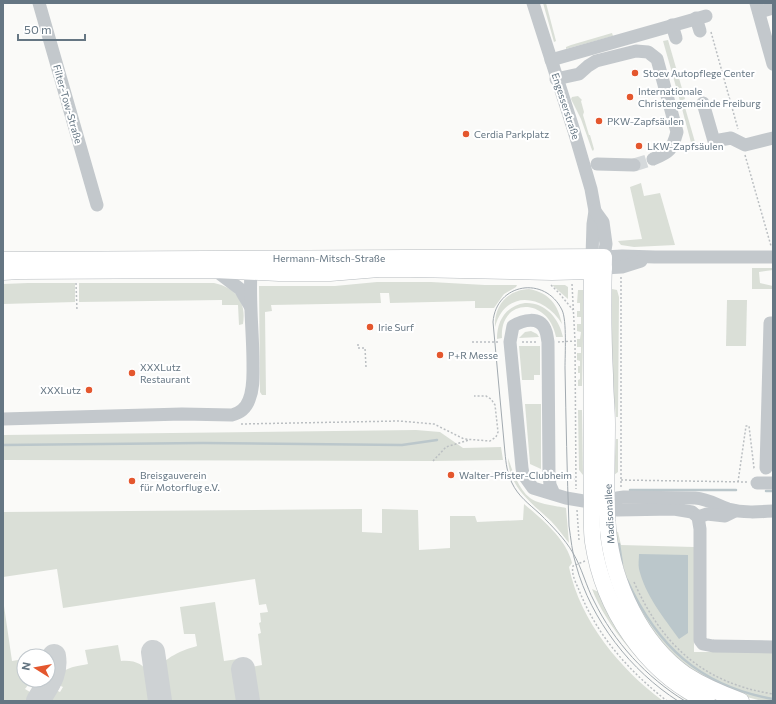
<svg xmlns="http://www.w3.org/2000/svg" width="776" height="704" font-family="Commissioner,sans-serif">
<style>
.green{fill:#dadfd7}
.water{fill:#bbc7cb}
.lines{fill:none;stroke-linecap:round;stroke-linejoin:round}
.stream{stroke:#bbc7cb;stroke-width:2.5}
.taxiway{stroke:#ced2d4;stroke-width:24}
.minor-tunnel{stroke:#d5d9db;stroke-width:13;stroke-dasharray:13 6;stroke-linecap:butt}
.major-casing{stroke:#b5babe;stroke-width:17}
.path{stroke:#bbbfc2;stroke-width:1.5;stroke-dasharray:2 2;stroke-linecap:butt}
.minor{stroke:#c3c8cc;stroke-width:13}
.major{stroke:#fff;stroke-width:16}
.tram{stroke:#a2aab0;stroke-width:1}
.poi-dot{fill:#e4572e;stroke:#fff;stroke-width:1.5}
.labels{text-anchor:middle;stroke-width:4;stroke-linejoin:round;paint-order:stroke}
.poi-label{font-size:10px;fill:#657683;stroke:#fff;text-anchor:start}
.street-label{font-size:10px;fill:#657683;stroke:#fff}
</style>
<rect width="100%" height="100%" fill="#fafaf8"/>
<g class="green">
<polygon points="543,3 546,3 556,41 554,42"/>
<polygon points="612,33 613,36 566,49 566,47 571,45"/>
<polygon points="668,40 685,99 680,101 663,41"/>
<polygon points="578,96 582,100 581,101 584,112 583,115 589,135 590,135 594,149 593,151 592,150 581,119 571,99 572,97"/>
<polygon points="684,104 697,149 693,150 681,105"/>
<polygon points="641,183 644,196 660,193 675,245 634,247 621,245 618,241 642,239 630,187"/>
<polygon points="752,268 773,268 773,270 759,272 760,283 773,286 773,289 752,289"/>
<polygon points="377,282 431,282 485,285 517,285 516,287 504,294 494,308 475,308 475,301 390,303 389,293 380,293 381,303 271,305 272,311 265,312 266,395 262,395 260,392 259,286 335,286"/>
<polygon points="28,283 75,283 75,302 3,304 3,284"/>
<path d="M79 283H214C235 287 247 302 243 324L239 325 238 305H222V300L79 302Z"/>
<polygon points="552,285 565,285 568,287 568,299"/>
<path d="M529 289C549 293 558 304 562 324 544 294 505 289 495 327 494 306 507 290 529 289Z"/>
<polygon points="612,289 617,290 619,297 618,417 616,417 615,406 610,391"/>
<polygon points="578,290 585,290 586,326 583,339 582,386 578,386 578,380 580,379 580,373 578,373 578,366 580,366 580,361 577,360 577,353 581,353 581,347 577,347 577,339 580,339 581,332 577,331 577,324 581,324 581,317 577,317 577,311 580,311 580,303 577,303"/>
<polygon points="727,300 747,300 746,346 726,346"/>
<path d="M525 303C545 302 559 318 563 337H556C548 296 499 298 502 338L497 339C497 320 506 306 525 303Z"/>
<polygon points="531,331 537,334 539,337 519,338 525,332"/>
<polygon points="519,346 540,346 540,375 534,375 534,380 522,380"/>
<polygon points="525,404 541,404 541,469 530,464"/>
<polygon points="578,410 582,410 583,475 579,470"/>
<polygon points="416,430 440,432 463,448 501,447 503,460 433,461 3,460 3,435"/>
<polygon points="616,439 618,439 618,472 614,475"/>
<path d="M508 458C512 470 519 490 530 498 537 504 557 506 566 508L569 543C563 536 558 528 551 521 532 503 509 488 508 458Z"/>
<path d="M524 504C542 519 567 540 572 563L569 567C580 621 620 669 663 701H250L245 668 262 665 258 634 261 633 259 623 261 622 260 613 268 612 266 604 259 605 255 579 63 608 57 569 3 577V512L362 509V532L382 533V509L418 510 419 550 450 548V516H475L477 522 523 520Z"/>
<polygon points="613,531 618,532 621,545 694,547 694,652 773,652 773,701 762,701 747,697 692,672 661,643 633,600"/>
<path d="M592 589 603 594 698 701C696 701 692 702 689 701 684 700 678 694 674 691 643 668 606 626 592 589Z"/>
<polygon points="3,599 12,661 24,659 24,680 43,680 38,691 28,685 25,689 35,695 31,701 3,701"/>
<path d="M215 602 224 661 238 659 244 701H164C162 692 159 682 159 672 160 658 186 649 197 646L195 634H184L180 607Z"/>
<path d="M118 645 121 661C150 659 151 679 154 701H43L51 688 60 692 63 687 54 683C66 666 69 668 88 664L85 650Z"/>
</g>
<path class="water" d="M639 554 688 555V633L679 639C664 618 645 595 639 569 638 564 639 559 639 554Z"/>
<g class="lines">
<g class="stream">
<polyline points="3,445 203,443 402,445 437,440"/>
<polyline points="630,490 736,490"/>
<polyline points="766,491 773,491"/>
<polyline points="619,544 622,564"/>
<path d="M627 580C657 646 700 686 773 699"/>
</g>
<g class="taxiway">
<polyline points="153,652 160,701"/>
<polyline points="243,669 248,701"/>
<path d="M38 701C47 685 57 675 54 656"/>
</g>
<polyline class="minor-tunnel" points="634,165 653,159"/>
<defs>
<g id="major">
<path d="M3 260 604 257C603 297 603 336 605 375 605 392 607 408 607 424 607 459 605 495 608 530 613 583 641 644 686 675 703 686 722 694 741 701"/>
<path d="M592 261C591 308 592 356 592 403 592 435 591 468 592 500 592 514 591 528 593 542 603 608 645 673 707 701"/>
<polyline points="3,272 20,271 215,270 279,273 330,273 379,269 410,269 552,272 592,271 604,268"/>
</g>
</defs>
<use href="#major" class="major-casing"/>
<g class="path">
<polyline points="711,32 738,129"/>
<polyline points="680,104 692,101"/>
<polyline points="745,155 771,246"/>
<polyline points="76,283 77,311"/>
<polyline points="572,284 575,341 576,489"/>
<polyline points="551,285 559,293 573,310"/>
<polyline points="472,342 500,342"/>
<polyline points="522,342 536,342"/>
<polyline points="558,342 574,341"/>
<polyline points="358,344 358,348 365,348 366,367"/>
<polyline points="241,424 399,421 434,424 464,439 490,441 496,437 498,432 495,405 491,399 486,396 474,396"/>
<polyline points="433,461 446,447 469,440"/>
<polyline points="559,476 575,479"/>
<polyline points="621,480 747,482"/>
<polyline points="738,482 746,426 749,426 754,468 755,468"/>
<polyline points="621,487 621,277"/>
<polyline points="577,510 579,540"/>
<path d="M585 561 573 566C571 574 576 583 579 590 597 636 629 671 667 701"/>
<path d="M634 582C662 645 703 683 773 694"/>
</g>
<g class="minor">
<polyline points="39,3 97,205"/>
<polyline points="533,3 574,131 591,189 595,211 593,224 592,257"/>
<polyline points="756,3 773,64"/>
<polyline points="759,12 773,8"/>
<polyline points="696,18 700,31"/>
<polyline points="672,25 676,38"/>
<polyline points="551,60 706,16"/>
<path d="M556 79 579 74 588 66 596 61 636 51 648 52 657 59 677 132C672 150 670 152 653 159"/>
<polyline points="703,103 714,141 731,138 745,145 773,138"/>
<polyline points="597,164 634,165"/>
<polyline points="595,211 603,222 606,244 604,257 622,256 655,257 773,257"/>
<polyline points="604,268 622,267 641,261"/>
<polyline points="215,270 240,289 250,306"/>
<path d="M3 419 182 414 232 415C240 413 246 408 249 400 254 388 253 375 253 363 253 333 249 302 251 271"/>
<polyline points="766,468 770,323 773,323"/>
<polyline points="757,483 773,483"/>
<path d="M554 494 550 485 549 474 548 342C547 337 547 333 545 329 539 316 523 320 513 326L510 342 522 468 523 474 533 488 566 498 607 505 617 510 674 509 692 512 698 517 700 529V640L703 644 713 646 773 647"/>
<path d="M607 505 617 498 624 497 695 498C709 499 716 505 728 509 743 513 758 512 773 511"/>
<polyline points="698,517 707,514 725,516 735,511"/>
</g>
<use href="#major" class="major"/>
<path class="tram" d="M678 701C631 671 591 620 576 565 572 552 571 539 569 526 567 473 566 420 565 368 565 355 567 320 562 310 545 275 496 283 493 322L505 453C506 463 507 473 512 483 518 496 529 504 540 514 552 526 565 539 573 553 582 568 586 586 594 601 614 642 646 677 685 701"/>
</g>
<g class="poi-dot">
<circle cx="635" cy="73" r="4"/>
<circle cx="630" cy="97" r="4"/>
<circle cx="599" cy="121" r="4"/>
<circle cx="466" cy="134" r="4"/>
<circle cx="639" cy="146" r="4"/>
<circle cx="370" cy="327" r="4"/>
<circle cx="440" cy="355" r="4"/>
<circle cx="132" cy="373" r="4"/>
<circle cx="89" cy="390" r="4"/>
<circle cx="451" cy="475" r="4"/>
<circle cx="132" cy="481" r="4"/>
</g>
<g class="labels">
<g class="poi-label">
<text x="643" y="77">Stoev Autopflege Center</text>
<text x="638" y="95">Internationale<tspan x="638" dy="12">Christengemeinde Freiburg</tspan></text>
<text x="607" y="125">PKW-Zapfsäulen</text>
<text x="474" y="138">Cerdia Parkplatz</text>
<text x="647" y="150">LKW-Zapfsäulen</text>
<text x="378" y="331">Irie Surf</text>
<text x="448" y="359">P+R Messe</text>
<text x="140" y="371">XXXLutz<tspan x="140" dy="12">Restaurant</tspan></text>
<text x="81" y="394" text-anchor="end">XXXLutz</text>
<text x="140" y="479">Breisgauverein<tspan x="140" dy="12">für Motorflug e.V.</tspan></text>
<text x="459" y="479">Walter-Pfister-Clubheim</text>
</g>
<g class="street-label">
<text transform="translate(68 104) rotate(74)" y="4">Filter-Tow-Straße</text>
<text transform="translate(566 106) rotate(72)" y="4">Engesserstraße</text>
<text x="329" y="262">Hermann-Mitsch-Straße</text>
<text transform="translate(609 514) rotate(-93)" y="4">Madisonallee</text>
</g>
</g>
<rect width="776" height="704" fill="none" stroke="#657683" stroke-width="8"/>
<g transform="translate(36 668) rotate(281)"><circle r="19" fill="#ffffff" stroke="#c1c8cd"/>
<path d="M0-3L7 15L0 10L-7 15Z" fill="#e4572e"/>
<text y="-6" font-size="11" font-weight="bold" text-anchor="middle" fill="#657683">N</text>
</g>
<path d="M18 34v6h67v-6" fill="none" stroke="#657683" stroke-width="2"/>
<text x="24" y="34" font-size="12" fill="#657683" stroke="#ffffff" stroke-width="3" paint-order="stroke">50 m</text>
</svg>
